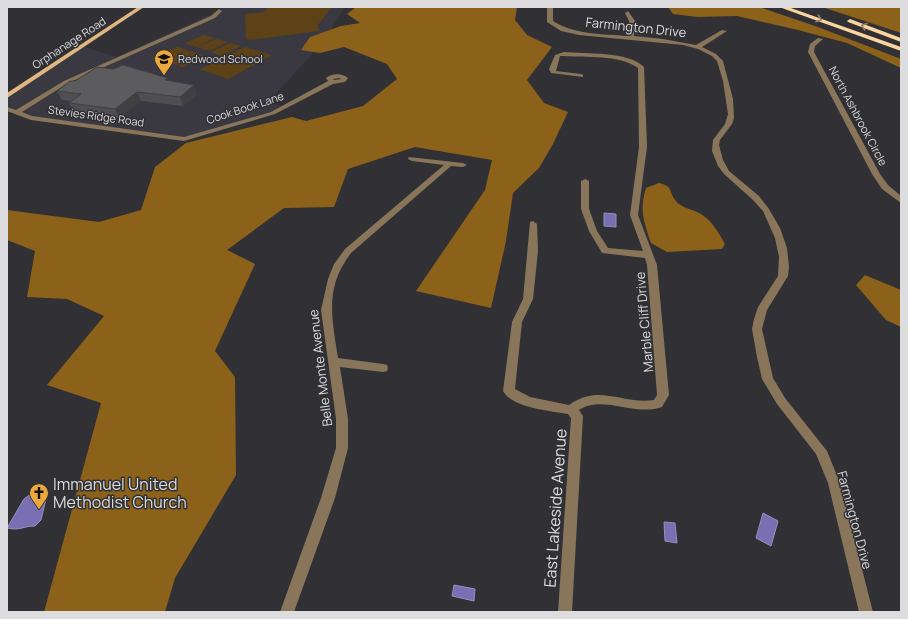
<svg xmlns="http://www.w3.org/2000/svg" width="908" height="619" font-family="Manrope,sans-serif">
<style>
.built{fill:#3a3942}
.green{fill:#5e4217}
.forest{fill:#8c6119}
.water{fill:#796fb2;stroke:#9790c0}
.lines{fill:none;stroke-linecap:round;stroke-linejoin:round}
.minor{fill:#88755a;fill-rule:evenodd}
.major{fill:#e0b780;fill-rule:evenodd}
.highway{fill:#fbd49f;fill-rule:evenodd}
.wall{fill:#4f4f52}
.shaded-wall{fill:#404042}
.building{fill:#5c5c5f;stroke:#404042}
.oneway{stroke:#96826a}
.labels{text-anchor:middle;stroke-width:3;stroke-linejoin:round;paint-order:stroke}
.far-street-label{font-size:11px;fill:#dddddf;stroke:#313034}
.far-poi-label{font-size:11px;fill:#dddddf;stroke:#313034;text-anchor:start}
.street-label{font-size:13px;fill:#dddddf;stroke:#313034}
.near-poi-label{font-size:16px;fill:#dddddf;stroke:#313034;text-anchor:start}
.near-street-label{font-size:16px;fill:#dddddf;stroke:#313034}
</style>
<rect width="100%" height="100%" fill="#313034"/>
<polygon class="built" points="223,7 345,7 324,41 268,102 286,108 184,139 31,118 7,109 7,96 82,46 116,57 218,11"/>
<g class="green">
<polygon points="268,7 332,7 317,26 319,31 251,40 246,39 245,14 265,12"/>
<polygon points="204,35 215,38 196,47 185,43"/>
<polygon points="216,39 228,42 209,51 197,47"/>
<polygon points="230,43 241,46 222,56 211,52"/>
<polygon points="177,47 178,47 206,56 183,67 154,57"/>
<polygon points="245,47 272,55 228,79 200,69"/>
</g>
<g class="forest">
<polygon points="356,7 517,7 515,20 527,35 552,47 527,80 544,103 568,112 553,144 539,168 513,193 506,241 491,308 416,291 485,190 492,160 415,147 348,169 334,207 284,208 227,250 255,264 215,351 235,377 236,475 175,578 165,612 44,612 101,403 47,385 104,316 67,299 27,297 35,251 7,240 7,210 99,222 141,210 155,167 186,143 292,117 306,121 363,106 397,79 387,64 344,47 320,53 301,50 310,37 341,26 360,23 347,14"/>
<polygon points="668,7 759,7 818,27 901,59 901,68 847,43 798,30 737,16 698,17 673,14"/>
<polygon points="822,7 901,7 901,33"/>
<path d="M659 183C673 186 669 192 675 200 680 207 691 209 699 213 712 220 718 232 725 244L722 249 667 252 651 243C644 222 639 210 646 188Z"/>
<polygon points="865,275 901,290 901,327 886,320 856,285"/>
</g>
<g class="water">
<polygon points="604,213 616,214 616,227 604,226"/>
<path d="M32 493 46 499 41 520 35 526C22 526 22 531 7 528L24 499Z"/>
<polygon points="763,513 778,521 771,546 756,538"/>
<polygon points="664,522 675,523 677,543 665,541"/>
<polygon points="454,585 475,589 474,601 452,596"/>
</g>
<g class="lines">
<g class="minor">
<path d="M547 7H553V21C575 35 603 34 628 36L629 21 625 13 628 11 635 21 634 36 663 39 696 45 722 30 727 31 702 47 716 54 723 61 733 99 734 118 732 124 720 140 719 145 723 160 729 171 759 196 769 209 780 228 787 248 789 267 788 276 767 310 762 329 773 378 785 398 827 451 840 483 873 612H859L828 483 816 454 777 404 762 379 757 357 752 329 754 319 758 307 778 276 779 257 775 238 763 211 753 200 724 174 718 166 712 151 713 140 725 124 728 114 723 81 717 61 712 56 698 49 683 45 579 35 561 31 547 22Z"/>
<path d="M219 9 222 11 215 18 68 83 22 112 32 116 184 137 271 112 328 81 326 78C332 73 342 73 348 78L345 82 333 84 275 114 184 141 31 120 7 111V107L16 110 64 81 211 16ZM339 78 341 79 334 80 333 79Z"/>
<polygon points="818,38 823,39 815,46 814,52 880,174 888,185 901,196 901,203 882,189 872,174 808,52 810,44"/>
<path d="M564 52C586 54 628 51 644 67L647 147 638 215 657 265 669 395 662 407C634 417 603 394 579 410L583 416 572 612H558L571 418 568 414C551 411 512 408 503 391L512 322 523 299 530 222 533 221 537 224 538 251 533 299 522 322 515 389 530 397 569 405C600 383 622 405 654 400L657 395 647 265 645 258 602 253 589 231 581 209V181L585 179 589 181V209L597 231 608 248 643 251 630 215 639 147 638 68C618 54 587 58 564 56H560L556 71 581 74 583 75V77L551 73 549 69 555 55Z"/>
<path d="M409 157 463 163 467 165 463 167 451 166 351 253C324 288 332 318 338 358L383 364 387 365 388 368 387 371 383 372 340 367 348 419V448L335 498 294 612H280L321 498 336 448V419L321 310 328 279 334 264 345 249 444 165 412 161 408 159Z"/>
</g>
<polygon class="major" points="138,7 144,7 7,98 7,93"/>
<g class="highway">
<polygon points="779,7 788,7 901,47 901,51"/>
<polygon points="850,19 901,38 901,42 848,22 847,21"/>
</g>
</g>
<polygon class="wall" points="75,81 169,81 197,94 183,106 141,101 119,118 74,112 69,103 71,101 62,100 57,91"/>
<g class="shaded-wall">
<polygon points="194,85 197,94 183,106 180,97"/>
<polygon points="137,92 141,101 119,118 115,109"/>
</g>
<polygon class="building" points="123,65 168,78 165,80 194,85 180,97 137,92 115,109 69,103 81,94 57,91 70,81 75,81 97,67 114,69"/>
<defs><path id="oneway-chevron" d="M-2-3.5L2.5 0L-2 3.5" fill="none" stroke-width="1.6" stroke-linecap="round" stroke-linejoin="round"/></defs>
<g class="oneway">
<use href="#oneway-chevron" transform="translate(819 19) rotate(19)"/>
<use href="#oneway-chevron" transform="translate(864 26) rotate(-160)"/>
</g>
<defs>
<symbol id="school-pin" viewBox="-11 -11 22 30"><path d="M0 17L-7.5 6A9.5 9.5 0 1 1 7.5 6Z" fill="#eca93b" stroke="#313034"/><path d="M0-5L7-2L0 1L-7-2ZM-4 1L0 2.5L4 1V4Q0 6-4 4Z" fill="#111"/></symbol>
<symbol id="church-pin" viewBox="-11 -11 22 30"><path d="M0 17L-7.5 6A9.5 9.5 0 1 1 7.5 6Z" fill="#eca93b" stroke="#313034"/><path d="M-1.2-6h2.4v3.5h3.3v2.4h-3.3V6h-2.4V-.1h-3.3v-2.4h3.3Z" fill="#111"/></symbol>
</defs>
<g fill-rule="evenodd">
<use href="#school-pin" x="153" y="48" width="22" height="30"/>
<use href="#church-pin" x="28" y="482" width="22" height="30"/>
</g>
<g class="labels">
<g class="far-street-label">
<text transform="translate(69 43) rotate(-33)" y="4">Orphanage Road</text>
<text transform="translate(245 108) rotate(-18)" y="4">Cook Book Lane</text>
<text transform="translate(96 116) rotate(8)" y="4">Stevies Ridge Road</text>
<text transform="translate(858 116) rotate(62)" y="4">North Ashbrook Circle</text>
</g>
<g class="far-poi-label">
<text x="178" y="63">Redwood School</text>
</g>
<g class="street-label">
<text transform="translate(636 27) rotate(6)" y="5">Farmington Drive</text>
<text transform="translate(644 322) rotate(-95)" y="5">Marble Cliff Drive</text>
<text transform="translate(320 368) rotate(-97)" y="5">Belle Monte Avenue</text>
<text transform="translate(855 520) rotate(75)" y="5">Farmington Drive</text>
</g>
<g class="near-poi-label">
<text x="53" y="490">Immanuel United<tspan x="53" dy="18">Methodist Church</tspan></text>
</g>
<g class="near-street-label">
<text transform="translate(555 508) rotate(-86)" y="6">East Lakeside Avenue</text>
</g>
</g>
<rect width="908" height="619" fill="none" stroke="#dddddf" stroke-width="16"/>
</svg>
